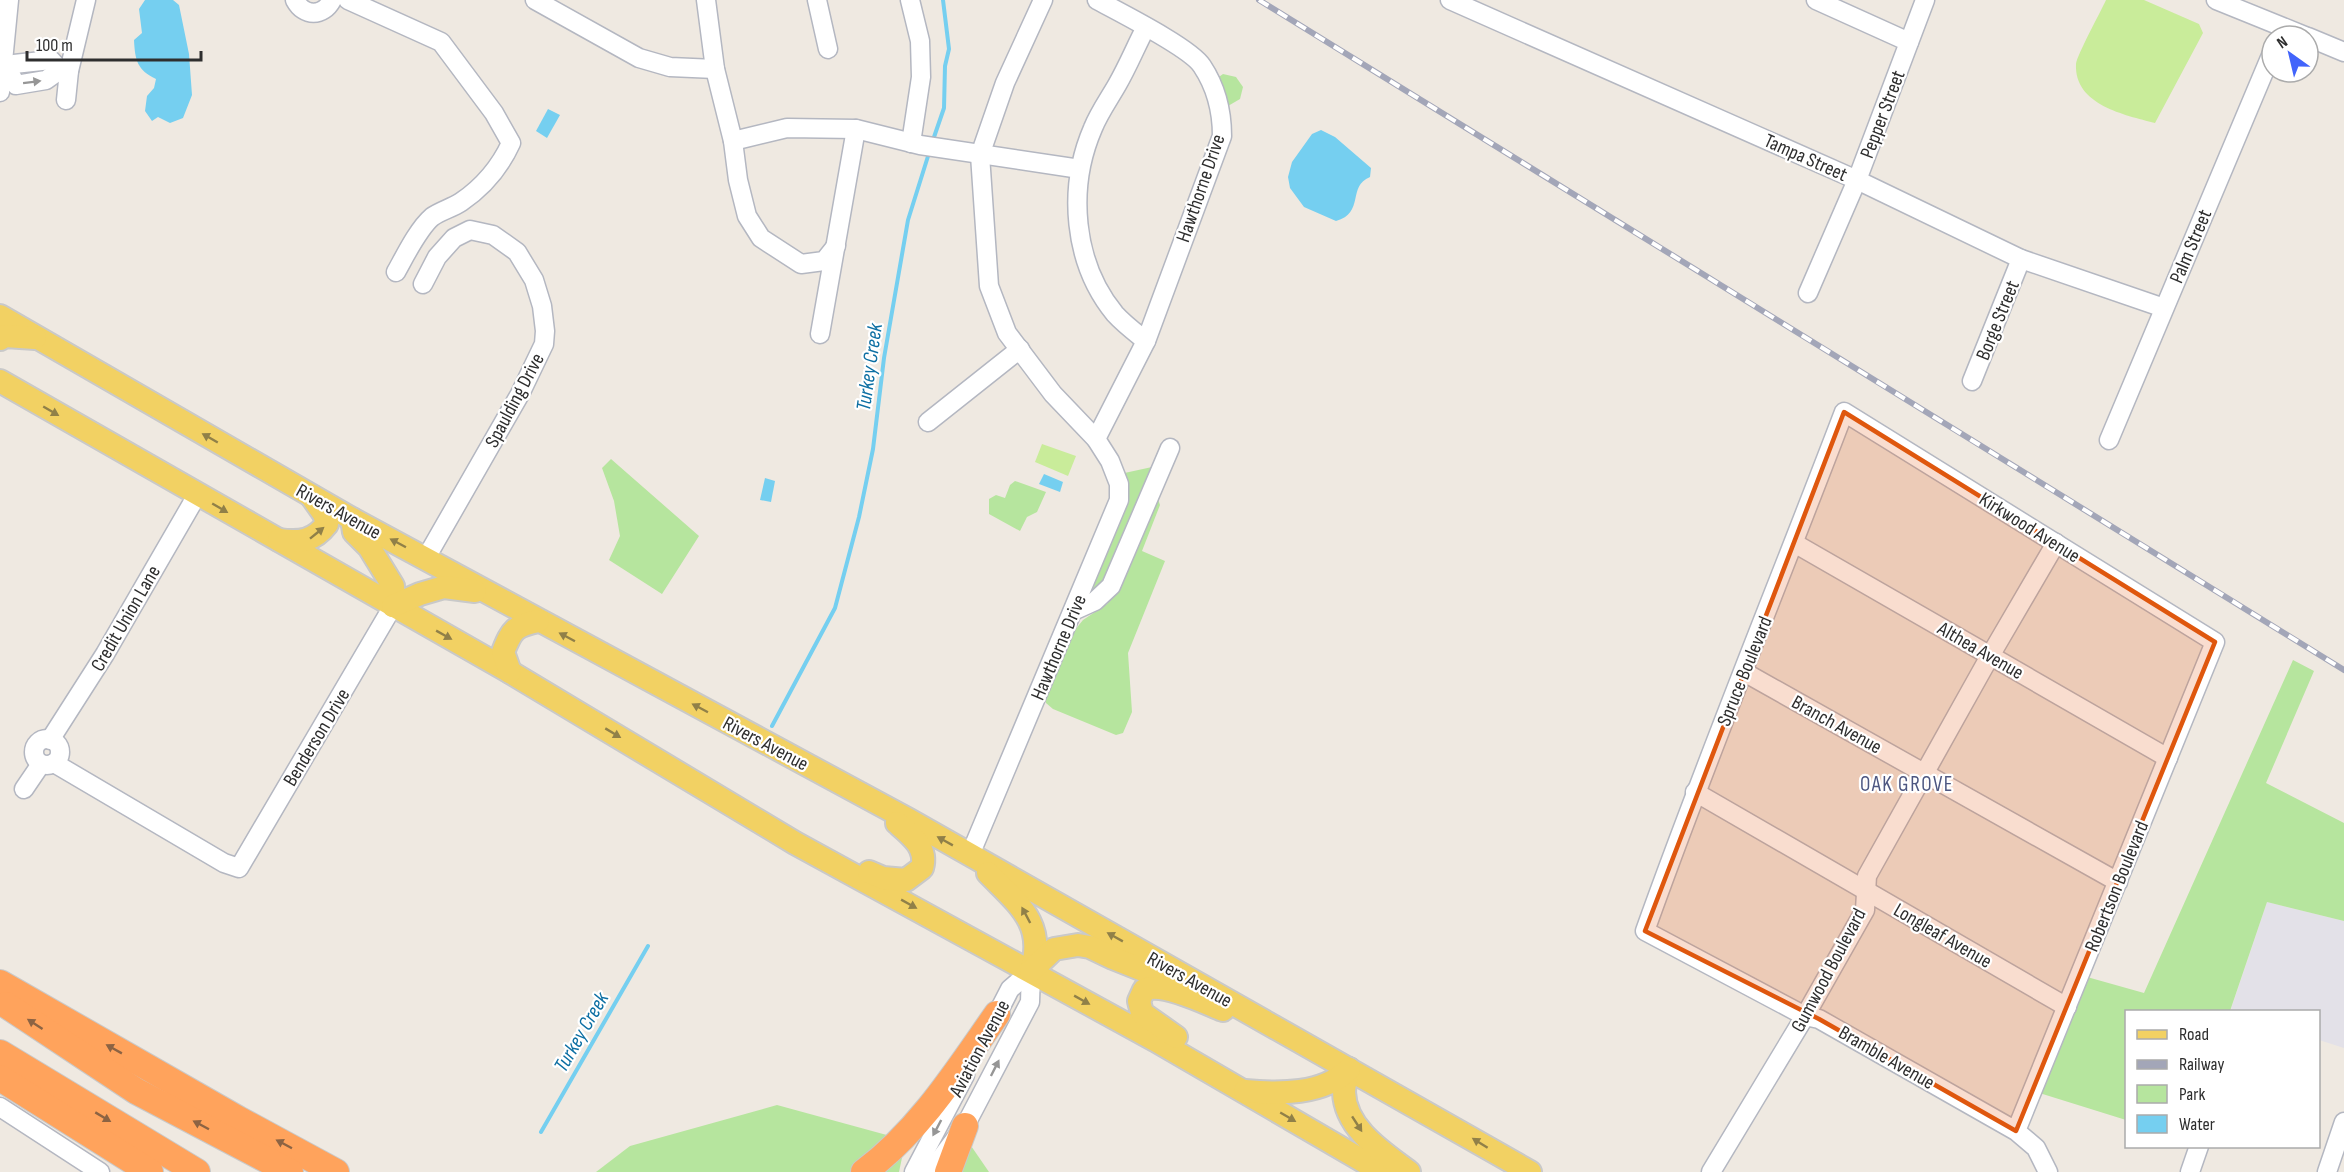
<svg xmlns="http://www.w3.org/2000/svg" width="2344" height="1172" font-family="'Sofia Sans Condensed',sans-serif">
<style>
.industrial{fill:#e3e1e8}
.green{fill:#b6e59e}
.pitch{fill:#c9ec9a}
.water{fill:#75cff0}
.lines{fill:none;stroke-linecap:round;stroke-linejoin:round}
.stream{stroke:#75cff0;stroke-width:4}
.minor-casing{stroke:#b4b7c1;stroke-width:21}
.major-casing{stroke:#c9c9c9;stroke-width:26}
.highway-casing{stroke:#c9c9c9;stroke-width:28}
.minor{stroke:#fff;stroke-width:18}
.major{stroke:#f2d163;stroke-width:22}
.highway{stroke:#ffa35c;stroke-width:26}
.rail-casing{stroke:#a3a6b8;stroke-width:6}
.rail{stroke:#fff;stroke-width:4;stroke-dasharray:11;stroke-linecap:butt}
.oneway{fill:#969696}
.oneway2{fill:#908048}
.oneway3{fill:#8c6343}
.marked{fill:#df570e;fill-opacity:0.2;stroke:#df570e;stroke-width:4.5;stroke-linejoin:round}
.labels{text-anchor:middle;stroke-width:4.5;stroke-linejoin:round;paint-order:stroke}
.street-label{font-size:20px;fill:#2e2e2e;stroke:#fff}
.water-label{font-size:21px;font-style:italic;fill:#0d6fa3;stroke:#fff}
.neighbourhood-label{font-size:21px;letter-spacing:1.5px;fill:#4d5680;stroke:#fff}
</style>
<rect width="100%" height="100%" fill="#efe9e1"/>
<polygon class="industrial" points="2267,902 2344,921 2344,1048 2319,1040 2318,1012 2230,1012"/>
<g class="green">
<polygon points="1223,74 1236,77 1243,87 1240,99 1228,106 1224,105 1216,79"/>
<polygon points="611,459 699,536 662,594 609,560 620,536 614,501 602,468"/>
<polygon points="1152,467 1107,578 1097,591 1087,595 1120,474"/>
<polygon points="1015,481 1046,492 1037,512 1027,517 1020,531 989,514 989,499 996,495 1005,498 1010,485"/>
<polygon points="1158,499 1160,505 1142,551 1165,561 1128,653 1132,712 1123,733 1116,735 1053,709 1046,703 1045,694 1070,636 1083,620 1107,604 1120,587 1155,502"/>
<polygon points="2293,660 2314,671 2266,783 2344,823 2344,921 2267,902 2230,1011 2126,1012 2126,1120 2033,1091 2080,975 2144,993"/>
<polygon points="777,1105 894,1137 851,1172 596,1172 630,1146"/>
<polygon points="967,1140 989,1172 954,1172"/>
<polygon points="904,1148 899,1172 874,1172"/>
</g>
<g class="pitch">
<path d="M2106 0H2144L2199 24 2203 33 2155 123C2125 115 2074 105 2076 64 2077 55 2101 11 2106 0Z"/>
<polygon points="1042,444 1076,456 1068,476 1035,462"/>
</g>
<g class="water">
<path d="M145 0H173L179 5 189 54 192 95 183 118 170 123 158 117 152 121 145 111 147 96 154 88 156 79C137 70 135 60 134 40L142 33 139 9Z"/>
<polygon points="548,109 560,115 547,138 536,131"/>
<path d="M1321 130 1335 137 1371 168 1370 177C1347 186 1365 213 1336 221L1304 207 1290 188 1288 177 1292 162 1312 134Z"/>
<polygon points="1044,474 1063,482 1060,492 1039,484"/>
<polygon points="765,478 775,481 771,502 760,500"/>
</g>
<g class="lines">
<g class="stream">
<polyline points="933,140 944,108 945,66 949,49 943,0"/>
<polyline points="772,726 835,608 859,517 873,449 884,358 908,220 929,153"/>
<polyline points="541,1132 648,946"/>
</g>
<defs>
<g id="minor">
<path d="M295 0C304 17 323 17 332 0"/>
<path d="M348 0 441 42 494 113 511 143C500 167 483 187 461 202 452 208 440 211 432 217 418 229 405 256 396 272"/>
<polyline points="535,0 639,58 670,67 715,69"/>
<polyline points="706,0 715,69 733,141 738,180 747,216 761,238 801,264 824,261 836,246"/>
<polyline points="817,0 828,49"/>
<polyline points="910,0 920,41 921,77 911,143"/>
<polyline points="1450,0 1857,180 2021,259 2164,308"/>
<polyline points="1816,0 1909,42"/>
<polyline points="2216,0 2305,36"/>
<path d="M1146 27C1136 46 1128 66 1117 85 1109 99 1099 113 1093 128 1067 188 1073 263 1115 314 1124 324 1136 333 1146 341"/>
<polyline points="2308,37 2344,52"/>
<polyline points="9,71 14,64 51,60 60,70 69,71"/>
<polyline points="9,71 16,85 46,80 60,70"/>
<polyline points="0,92 9,0"/>
<polyline points="66,100 69,71 86,0"/>
<polyline points="733,141 787,128 856,129 920,145 1080,169"/>
<polyline points="423,284 437,257 454,238 470,230 493,235 517,252 534,280 542,306 545,331 544,344 520,394 426,558"/>
<polyline points="1808,293 1857,180 1925,0"/>
<polyline points="820,334 856,129"/>
<polyline points="1972,381 2021,259"/>
<polyline points="928,422 1020,349"/>
<path d="M1096 439 1146 341 1222 136C1222 112 1216 87 1202 66 1191 48 1119 12 1097 0"/>
<polyline points="2109,440 2272,53"/>
<polyline points="1794,543 2168,758"/>
<polyline points="1073,611 1095,601 1111,586 1170,448"/>
<polyline points="1744,672 2118,882"/>
<circle cx="47" cy="752" r="13"/>
<polyline points="50,740 105,654 197,495"/>
<polyline points="54,763 224,863 239,868 393,606"/>
<polyline points="24,789 41,764"/>
<polyline points="1695,792 2067,1007"/>
<polyline points="970,855 1119,500 1119,484 1110,461 1096,439 1053,394 1007,333 989,286 980,155 1005,83 1043,0"/>
<polyline points="992,1024 1010,989 1031,971"/>
<polyline points="0,1107 100,1172"/>
<path d="M2016 1131 2215 642 1844 412C1778 585 1707 757 1645 931L1805 1016 1819 1019 2016 1131 2036 1148 2048 1172"/>
<polyline points="914,1172 965,1075"/>
<polyline points="933,1172 941,1158 965,1126 1030,1002 1031,971"/>
<polyline points="1711,1172 1805,1016 1865,910 1867,876 1990,656 2056,543"/>
<polyline points="2190,1172 2199,1146"/>
<polyline points="2327,1172 2344,1122"/>
</g>
<g id="major">
<polyline points="0,316 352,519 909,820 1530,1172"/>
<polyline points="0,339 5,336 35,338"/>
<polyline points="0,381 510,672 795,843 1155,1040 1382,1172"/>
<polyline points="352,519 354,532 369,547 393,586 393,606"/>
<path d="M279 540C300 543 314 541 327 524L324 514 312 497"/>
<polyline points="393,606 420,594 444,587 475,591"/>
<path d="M510 672 503 652C512 629 515 626 538 621"/>
<path d="M869 872 883 878 906 880 922 868C928 848 911 835 897 823"/>
<path d="M988 873C1017 903 1047 924 1031 971"/>
<polyline points="1031,971 1054,949 1078,945 1090,947 1113,958 1168,980"/>
<path d="M1176 1037 1142 1013 1139 1001 1144 990C1162 981 1205 1003 1223 1010"/>
<path d="M1349 1069C1347 1076 1344 1085 1344 1092 1345 1129 1384 1153 1409 1172"/>
<path d="M1245 1091C1278 1094 1324 1095 1349 1069"/>
</g>
<g id="highway">
<polyline points="0,983 238,1119 336,1172"/>
<polyline points="6,1005 136,1091 290,1172"/>
<polyline points="0,1053 197,1172"/>
<polyline points="0,1078 150,1172"/>
<path d="M864 1172C920 1130 957 1071 997 1014"/>
<polyline points="948,1172 965,1126"/>
</g>
</defs>
<use href="#minor" class="minor-casing"/>
<use href="#major" class="major-casing"/>
<use href="#highway" class="highway-casing"/>
<use href="#minor" class="minor"/>
<use href="#major" class="major"/>
<use href="#highway" class="highway"/>
<defs>
<polyline id="rail" points="1259,0 2344,670"/>
</defs>
<use href="#rail" class="rail-casing"/>
<use href="#rail" class="rail"/>
</g>
<defs><path id="oneway-solid" d="M-6-.8H1V-3.2L6.5 0L1 3.2V.8H-6Z" transform="scale(1.5)"/></defs>
<g class="oneway">
<use href="#oneway-solid" transform="translate(32 82) rotate(-7)"/>
<use href="#oneway-solid" transform="translate(995 1068) rotate(-63)"/>
<use href="#oneway-solid" transform="translate(937 1128) rotate(118)"/>
</g>
<g class="oneway2">
<use href="#oneway-solid" transform="translate(51 411) rotate(30)"/>
<use href="#oneway-solid" transform="translate(210 438) rotate(-150)"/>
<use href="#oneway-solid" transform="translate(220 508) rotate(30)"/>
<use href="#oneway-solid" transform="translate(317 533) rotate(-39)"/>
<use href="#oneway-solid" transform="translate(398 543) rotate(-152)"/>
<use href="#oneway-solid" transform="translate(444 635) rotate(29)"/>
<use href="#oneway-solid" transform="translate(567 637) rotate(-152)"/>
<use href="#oneway-solid" transform="translate(700 708) rotate(-152)"/>
<use href="#oneway-solid" transform="translate(613 733) rotate(31)"/>
<use href="#oneway-solid" transform="translate(945 841) rotate(-151)"/>
<use href="#oneway-solid" transform="translate(909 904) rotate(29)"/>
<use href="#oneway-solid" transform="translate(1026 915) rotate(-118)"/>
<use href="#oneway-solid" transform="translate(1115 937) rotate(-151)"/>
<use href="#oneway-solid" transform="translate(1082 1000) rotate(29)"/>
<use href="#oneway-solid" transform="translate(1288 1117) rotate(30)"/>
<use href="#oneway-solid" transform="translate(1357 1124) rotate(57)"/>
<use href="#oneway-solid" transform="translate(1480 1143) rotate(-148)"/>
</g>
<g class="oneway3">
<use href="#oneway-solid" transform="translate(35 1024) rotate(-147)"/>
<use href="#oneway-solid" transform="translate(114 1049) rotate(-151)"/>
<use href="#oneway-solid" transform="translate(103 1117) rotate(31)"/>
<use href="#oneway-solid" transform="translate(201 1125) rotate(-152)"/>
<use href="#oneway-solid" transform="translate(284 1144) rotate(-152)"/>
</g>
<path class="marked" d="M1844 412 2215 642 2016 1131 1819 1019 1645 931Z"/>
<g class="labels">
<g class="street-label">
<text transform="translate(1882 114) rotate(-69)" y="7">Pepper Street</text>
<text transform="translate(1806 157) rotate(24)" y="7">Tampa Street</text>
<text transform="translate(1200 188) rotate(-71)" y="7">Hawthorne Drive</text>
<text transform="translate(2190 246) rotate(-67)" y="7">Palm Street</text>
<text transform="translate(1997 320) rotate(-68)" y="7">Borge Street</text>
<text transform="translate(514 400) rotate(-62)" y="7">Spaulding Drive</text>
<text transform="translate(339 511) rotate(29)" y="7">Rivers Avenue</text>
<text transform="translate(2030 527) rotate(32)" y="7">Kirkwood Avenue</text>
<text transform="translate(125 618) rotate(-60)" y="7">Credit Union Lane</text>
<text transform="translate(1058 647) rotate(-67)" y="7">Hawthorne Drive</text>
<text transform="translate(1981 650) rotate(30)" y="7">Althea Avenue</text>
<text transform="translate(1744 671) rotate(-68)" y="7">Spruce Boulevard</text>
<text transform="translate(1837 724) rotate(29)" y="7">Branch Avenue</text>
<text transform="translate(316 737) rotate(-59)" y="7">Benderson Drive</text>
<text transform="translate(766 743) rotate(28)" y="7">Rivers Avenue</text>
<text transform="translate(2116 886) rotate(-68)" y="7">Robertson Boulevard</text>
<text transform="translate(1943 935) rotate(30)" y="7">Longleaf Avenue</text>
<text transform="translate(1828 970) rotate(-62)" y="7">Gumwood Boulevard</text>
<text transform="translate(1190 979) rotate(29)" y="7">Rivers Avenue</text>
<text transform="translate(979 1048) rotate(-62)" y="7">Aviation Avenue</text>
<text transform="translate(1887 1057) rotate(30)" y="7">Bramble Avenue</text>
</g>
<g class="water-label">
<text transform="translate(869 367) rotate(-82)" y="7">Turkey Creek</text>
<text transform="translate(581 1032) rotate(-60)" y="7">Turkey Creek</text>
</g>
<g class="neighbourhood-label">
<text x="1907" y="791">OAK GROVE</text>
</g>
</g>
<rect x="2125" y="1010" width="195" height="138" fill="#ffffff" stroke="#ababab" stroke-width="1.5"/>
<rect x="2137" y="1030" width="30" height="9" fill="#f2d163" stroke="#ababab" stroke-width="1.5"/>
<text x="2179" y="1040" font-size="18" fill="#2e2e2e">Road</text>
<rect x="2137" y="1060" width="30" height="9" fill="#a3a6b8" stroke="#ababab" stroke-width="1.5"/>
<text x="2179" y="1070" font-size="18" fill="#2e2e2e">Railway</text>
<rect x="2137" y="1085" width="30" height="18" fill="#b6e59e" stroke="#ababab" stroke-width="1.5"/>
<text x="2179" y="1100" font-size="18" fill="#2e2e2e">Park</text>
<rect x="2137" y="1115" width="30" height="18" fill="#75cff0" stroke="#ababab" stroke-width="1.5"/>
<text x="2179" y="1130" font-size="18" fill="#2e2e2e">Water</text>
<g transform="translate(2290 54) rotate(326)"><circle r="28" fill="#ffffff" stroke="#ababab" stroke-width="1.5"/>
<path d="M0-4.5L10 22L0 15L-10 22Z" fill="#4264fb"/>
<text y="-9" font-size="16" font-weight="bold" text-anchor="middle" fill="#2e2e2e">N</text>
</g>
<path d="M27 51v9h174v-9" fill="none" stroke="#2e2e2e" stroke-width="3"/>
<text x="36" y="51" font-size="18" fill="#2e2e2e" stroke="#ffffff" stroke-width="4.5" paint-order="stroke">100 m</text>
</svg>
